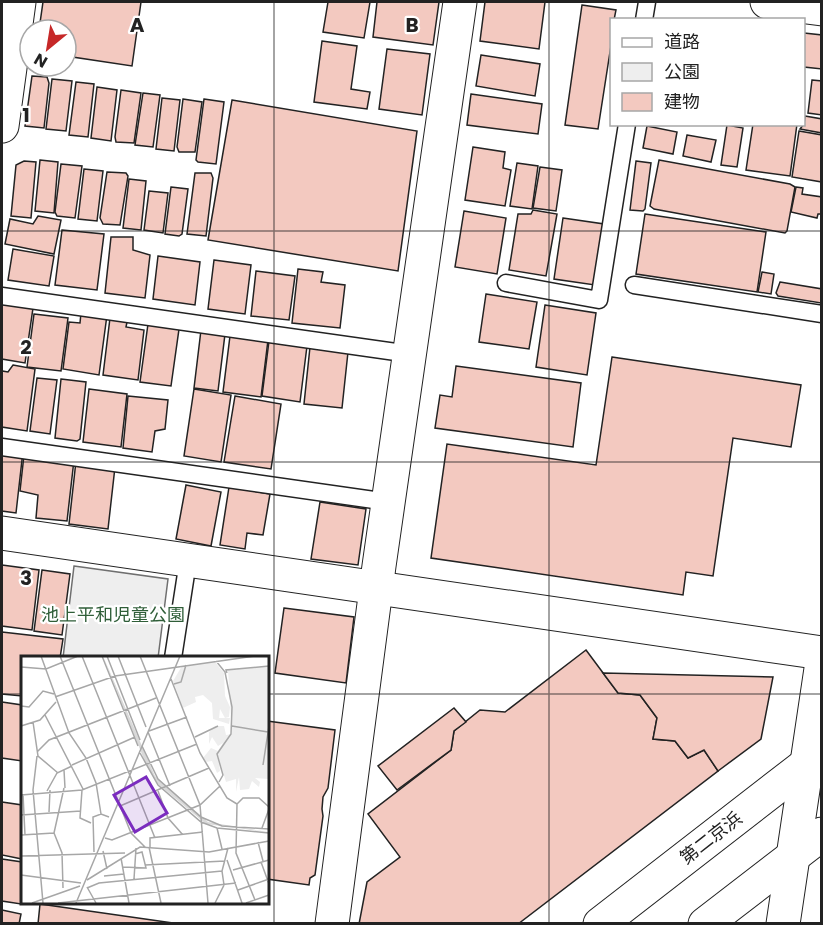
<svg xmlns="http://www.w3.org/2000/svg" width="823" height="925" font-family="Poppins,'Noto Sans JP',sans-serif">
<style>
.green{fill:#eee;stroke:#6f6f6f;stroke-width:1.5}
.building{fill:#f3c9c0;stroke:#222;stroke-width:1.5}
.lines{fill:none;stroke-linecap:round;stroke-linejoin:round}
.service-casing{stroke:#222;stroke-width:19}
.minor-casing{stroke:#222;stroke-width:35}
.tertiary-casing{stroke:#222;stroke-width:35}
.trunk-casing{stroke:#222;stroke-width:35}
.service{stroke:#fff;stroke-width:16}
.minor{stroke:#fff;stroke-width:33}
.tertiary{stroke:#fff;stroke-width:33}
.trunk{stroke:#fff;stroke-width:33}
.grid{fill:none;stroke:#222;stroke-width:1.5;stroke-opacity:0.55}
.labels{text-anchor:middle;stroke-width:4.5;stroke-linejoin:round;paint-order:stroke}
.park-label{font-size:18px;fill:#2f5e38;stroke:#fff}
.street-label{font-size:18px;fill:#222;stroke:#fff}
.inset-road{fill:none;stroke:#a7a7a7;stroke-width:1.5}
.view{fill:#7b2cbf;fill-opacity:0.15;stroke:#7b2cbf;stroke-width:3}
.inset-edge{fill:none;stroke:#222;stroke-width:3}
.grid-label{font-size:20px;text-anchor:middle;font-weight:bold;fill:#222;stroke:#fff;stroke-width:4.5;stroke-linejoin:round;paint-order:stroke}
</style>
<rect width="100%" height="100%" fill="#fff"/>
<polygon class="green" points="74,566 168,579 158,658 63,658"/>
<g class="building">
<polygon points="43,2 141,2 132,66 66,56 66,30 39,30"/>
<polygon points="328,2 370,2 364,38 323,32"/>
<polygon points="377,2 439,2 433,45 373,37"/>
<polygon points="485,2 545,2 539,49 480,41"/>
<polygon points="582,5 616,10 614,20 612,20 612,39 598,129 565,125"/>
<polygon points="804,33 822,35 822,69 804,67"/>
<polygon points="322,41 357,46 351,89 370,92 367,109 314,102"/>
<polygon points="387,49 430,54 422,115 379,109"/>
<polygon points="481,55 540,64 535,96 476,86"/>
<polygon points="32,76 47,77 49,83 44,128 25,126"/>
<polygon points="52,79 72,81 66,131 46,129"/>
<polygon points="812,80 822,81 822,115 808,113"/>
<polygon points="76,82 94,84 88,137 69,135"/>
<polygon points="97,87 117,90 111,141 91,138"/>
<polygon points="121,90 141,93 134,143 116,142 115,137"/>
<polygon points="143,93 160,95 153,147 135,145"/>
<polygon points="471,94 542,104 538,134 467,125"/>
<polygon points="162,98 180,100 174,151 156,149"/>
<polygon points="183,99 202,102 195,152 179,152 177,147"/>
<polygon points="204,99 224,102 216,164 198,162 196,160"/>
<polygon points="232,100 417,131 398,271 208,240"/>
<polygon points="805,116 822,119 822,133 800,129 804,124"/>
<polygon points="753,124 797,124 790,176 746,170"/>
<polygon points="727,125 743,128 737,167 721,165"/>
<polygon points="647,126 677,132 673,154 643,148"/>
<polygon points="799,131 822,135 822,182 792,177"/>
<polygon points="687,135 716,140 711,162 683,156"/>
<polygon points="473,147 505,152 503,168 511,170 505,206 465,200"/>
<polygon points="40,160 58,162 54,213 35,211"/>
<polygon points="659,160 790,184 795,187 787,231 785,233 654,209 650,206"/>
<polygon points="24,161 36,162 31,218 11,216 16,165"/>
<polygon points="636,161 651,163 645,209 643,211 630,210"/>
<polygon points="517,163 538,166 532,209 510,206"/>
<polygon points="61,164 82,166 75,218 57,216 55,212"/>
<polygon points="540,167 562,170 556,211 533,208"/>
<polygon points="84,169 103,171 97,221 78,219"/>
<polygon points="107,172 126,173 128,176 120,225 103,224 100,218"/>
<polygon points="195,173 211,173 213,178 206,236 187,234"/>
<polygon points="129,179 146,181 141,230 123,228"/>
<polygon points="171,187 188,189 182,234 179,236 165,234"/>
<polygon points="796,187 803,188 802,194 822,197 822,214 818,214 817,218 791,212"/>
<polygon points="149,191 168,193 163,233 144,230"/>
<polygon points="533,210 557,214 546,276 509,270 518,214 531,214"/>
<polygon points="464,211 506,218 497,274 455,267"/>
<polygon points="645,214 766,232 757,292 636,274"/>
<polygon points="38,216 61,220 54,254 5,244 10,219 33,224"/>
<polygon points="563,218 604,224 595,285 554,279"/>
<polygon points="62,230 104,234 97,290 55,285"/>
<polygon points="111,237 133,237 133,250 150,255 145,298 105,293"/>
<polygon points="13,249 54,256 49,286 8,280"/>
<polygon points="158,256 200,262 195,305 153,299"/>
<polygon points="214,260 251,265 245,314 208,309"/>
<polygon points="298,269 323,272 321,282 345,285 340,328 292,323"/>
<polygon points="256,271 295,276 289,320 251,316"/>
<polygon points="762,272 774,274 771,294 758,292"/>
<polygon points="780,282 822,289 821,303 778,296 776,293"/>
<polygon points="486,294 537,302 529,349 479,342"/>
<polygon points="2,303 33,308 25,363 2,359"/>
<polygon points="545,305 596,313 587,375 536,367"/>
<polygon points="81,313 107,315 99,375 63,369 69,322 80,323"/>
<polygon points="34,314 68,318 61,371 27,367"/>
<polygon points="128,317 126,327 144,330 138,380 103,375 110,318"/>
<polygon points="148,324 179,329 171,386 140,382"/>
<polygon points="201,330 225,334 218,391 194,388"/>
<polygon points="230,336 268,340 261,397 223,392"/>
<polygon points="269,341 307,346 300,402 262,396"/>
<polygon points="310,347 348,352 342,408 304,404"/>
<polygon points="612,357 801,385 791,447 733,438 713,576 686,572 683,595 431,558 447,444 596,465"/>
<polygon points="13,365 35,369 27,431 2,427 2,371 8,372"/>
<polygon points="456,366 581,383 573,447 435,428 440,395 452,397"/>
<polygon points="37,378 57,380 50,434 30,431"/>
<polygon points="61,379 86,382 80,439 77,441 55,438"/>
<polygon points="89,389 127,394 121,447 83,442"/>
<polygon points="194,389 231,395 221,462 184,456"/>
<polygon points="128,396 168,400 165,429 155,431 152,452 123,448"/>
<polygon points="235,396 281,404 271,469 224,462"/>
<polygon points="2,449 23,451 16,513 2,511"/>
<polygon points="24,455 74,460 67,521 36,518 38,495 20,491"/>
<polygon points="76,461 115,467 108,529 69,524"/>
<polygon points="186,485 221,492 211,546 176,539"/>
<polygon points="229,487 270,494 263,535 247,533 245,549 220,545"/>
<polygon points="320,502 366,509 358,565 311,559"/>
<polygon points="2,565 39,570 32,630 2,626"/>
<polygon points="42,570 70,574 62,635 34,631"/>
<polygon points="284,608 354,617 346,683 275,673"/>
<polygon points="2,632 63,639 60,658 22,658 22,696 2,694"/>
<polygon points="586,650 618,693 640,695 657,718 653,739 675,741 688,758 704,750 718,771 518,924 359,924 367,882 400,857 368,814 451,750 454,731 480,710 505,712"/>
<polygon points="603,673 773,677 761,739 718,771 704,750 688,758 675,741 653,739 657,718 640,695 618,693"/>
<polygon points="2,702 22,705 22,761 2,758"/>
<polygon points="454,708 466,722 454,731 451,750 397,790 378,766"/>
<polygon points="267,721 335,730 328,788 323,797 322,809 323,816 315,875 310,878 309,885 267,879"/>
<polygon points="2,802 22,805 22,859 2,855"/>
<polygon points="2,859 22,862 21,904 2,901"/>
<polygon points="40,904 180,924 38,924"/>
<polygon points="2,910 21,914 19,924 2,924"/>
</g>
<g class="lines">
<defs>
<g id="service">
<polyline points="644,20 647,2"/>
<polyline points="506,283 599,300 627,124"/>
<polyline points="634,285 822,314"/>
<polyline points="2,296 410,354"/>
<polyline points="2,447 388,502"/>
<polyline points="173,658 188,561"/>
</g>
<g id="minor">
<polyline points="767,2 822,9"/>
<polyline points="2,126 19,2"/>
<polyline points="2,533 822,653"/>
<polyline points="332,924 379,566 460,2"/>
</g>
<polyline id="tertiary" points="783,924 822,662"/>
<g id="trunk">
<polyline points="600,924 822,752"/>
<polyline points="705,924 822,834"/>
</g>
</defs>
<use href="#service" class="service-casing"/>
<use href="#minor" class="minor-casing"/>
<use href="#tertiary" class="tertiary-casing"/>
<use href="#trunk" class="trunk-casing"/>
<use href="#service" class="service"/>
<use href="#minor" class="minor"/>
<use href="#tertiary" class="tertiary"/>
<use href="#trunk" class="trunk"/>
</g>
<path class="grid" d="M274 2V924M549 2V924M2 231H822M2 462H822M2 694H22M267 694H822"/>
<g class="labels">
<g class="park-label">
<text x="113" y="621">池上平和児童公園</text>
</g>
<g class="street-label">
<text transform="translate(711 838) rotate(-38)" y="6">第二京浜</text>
</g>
</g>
<g transform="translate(21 656)">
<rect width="248" height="248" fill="#fff"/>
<path d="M194 6 203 17 204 40 209 51 208 61 204 62 199 53 198 62H209L208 68 192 63 191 47 182 39 174 41 175 46 162 52 152 25 161 10ZM247 10V123L234 122 239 126 238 131 231 125 228 133 219 134 218 121 215 136V123L205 126 196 96 199 115 196 117 191 105 185 106 182 102 190 92 197 95 202 87 197 90 191 81 188 88V76L194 70H203L205 79 211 78 207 14Z" fill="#eee"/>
<path d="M82 0 134 120 187 166 247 176 185 168 137 128 126 111Z" fill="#d9d9d9"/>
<path class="inset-road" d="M20 0 48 77 65 102 75 127 80 158M39 0 110 177 124 191M61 0 134 182M81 0 117 90M86 0 119 84M97 0 125 71M119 0 179 149 187 247M195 5 204 16 211 51 210 78 196 98 202 119 198 126M0 11 25 13 57 0M206 17 205 14 248 10M150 23 179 97 206 142 216 148M153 28 160 26 165 9M34 41 94 20 234 0M0 50 8 51 22 35 33 38M24 59 62 133M12 66 17 100 37 117M0 70 19 64 35 46M211 70 247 76M128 75 166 61M127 76 149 130M174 81 197 70M121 90 137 123 180 161 201 170 248 173M16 96 28 84 135 42M119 97 137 129 180 166 196 172 248 177M16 100 12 134 22 247M51 109 114 81M242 109 248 70M43 114 44 132M61 134 59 162 70 167M26 135 36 117 51 110M137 135 147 162 162 179M2 138 3 159M0 139 61 134 176 88M99 150 188 112M28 156 29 134M0 159 60 155M3 159 4 179M196 172 201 193M241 172 248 153M0 179 33 177M84 182 91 184 179 149 199 130M237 186 242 205M128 191 140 247M129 191V182L182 176M82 195 86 213M73 196 72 161 80 158 88 161M0 200 104 197M100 202 108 247M206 204 221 247M240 206 248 228M124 209 204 205M102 211 125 212 121 196 114 198M212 214 248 204M0 219 60 227M83 220 103 218M113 223 115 192M66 224 119 191 188 196 248 185M66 231 75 247M42 232 41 197 33 177 43 132M66 232 78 227 201 215M217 234 248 223M234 244 215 197 216 148 222 142H238L248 151M11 247 59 230M37 247 215 227M55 247 159 0M194 247 203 229 201 215 207 192M225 247 248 239"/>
<path class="view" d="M125 121 146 157 114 176 93 139Z"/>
<rect width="248" height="248" class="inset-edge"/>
</g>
<g class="grid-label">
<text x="137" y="32">A</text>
<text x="412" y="32">B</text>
<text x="26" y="122">1</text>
<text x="26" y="354">2</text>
<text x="26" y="585">3</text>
</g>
<rect width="823" height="925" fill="none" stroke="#222222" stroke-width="6"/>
<rect x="610" y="18" width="195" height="108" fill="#ffffff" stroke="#a7a7a7" stroke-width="1.5"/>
<rect x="622" y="38" width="30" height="9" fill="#ffffff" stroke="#a7a7a7" stroke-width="1.5"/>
<text x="664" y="48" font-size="18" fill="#222222">道路</text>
<rect x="622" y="63" width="30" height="18" fill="#eeeeee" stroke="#a7a7a7" stroke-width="1.5"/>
<text x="664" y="78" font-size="18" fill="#222222">公園</text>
<rect x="622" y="93" width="30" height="18" fill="#f3c9c0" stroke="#a7a7a7" stroke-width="1.5"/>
<text x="664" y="108" font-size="18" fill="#222222">建物</text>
<g transform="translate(48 48) rotate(210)"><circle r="28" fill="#ffffff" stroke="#a7a7a7" stroke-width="1.5"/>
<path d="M0-4.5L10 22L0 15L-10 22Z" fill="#c62828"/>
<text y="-9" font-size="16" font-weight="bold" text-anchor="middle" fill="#222222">N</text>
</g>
</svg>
